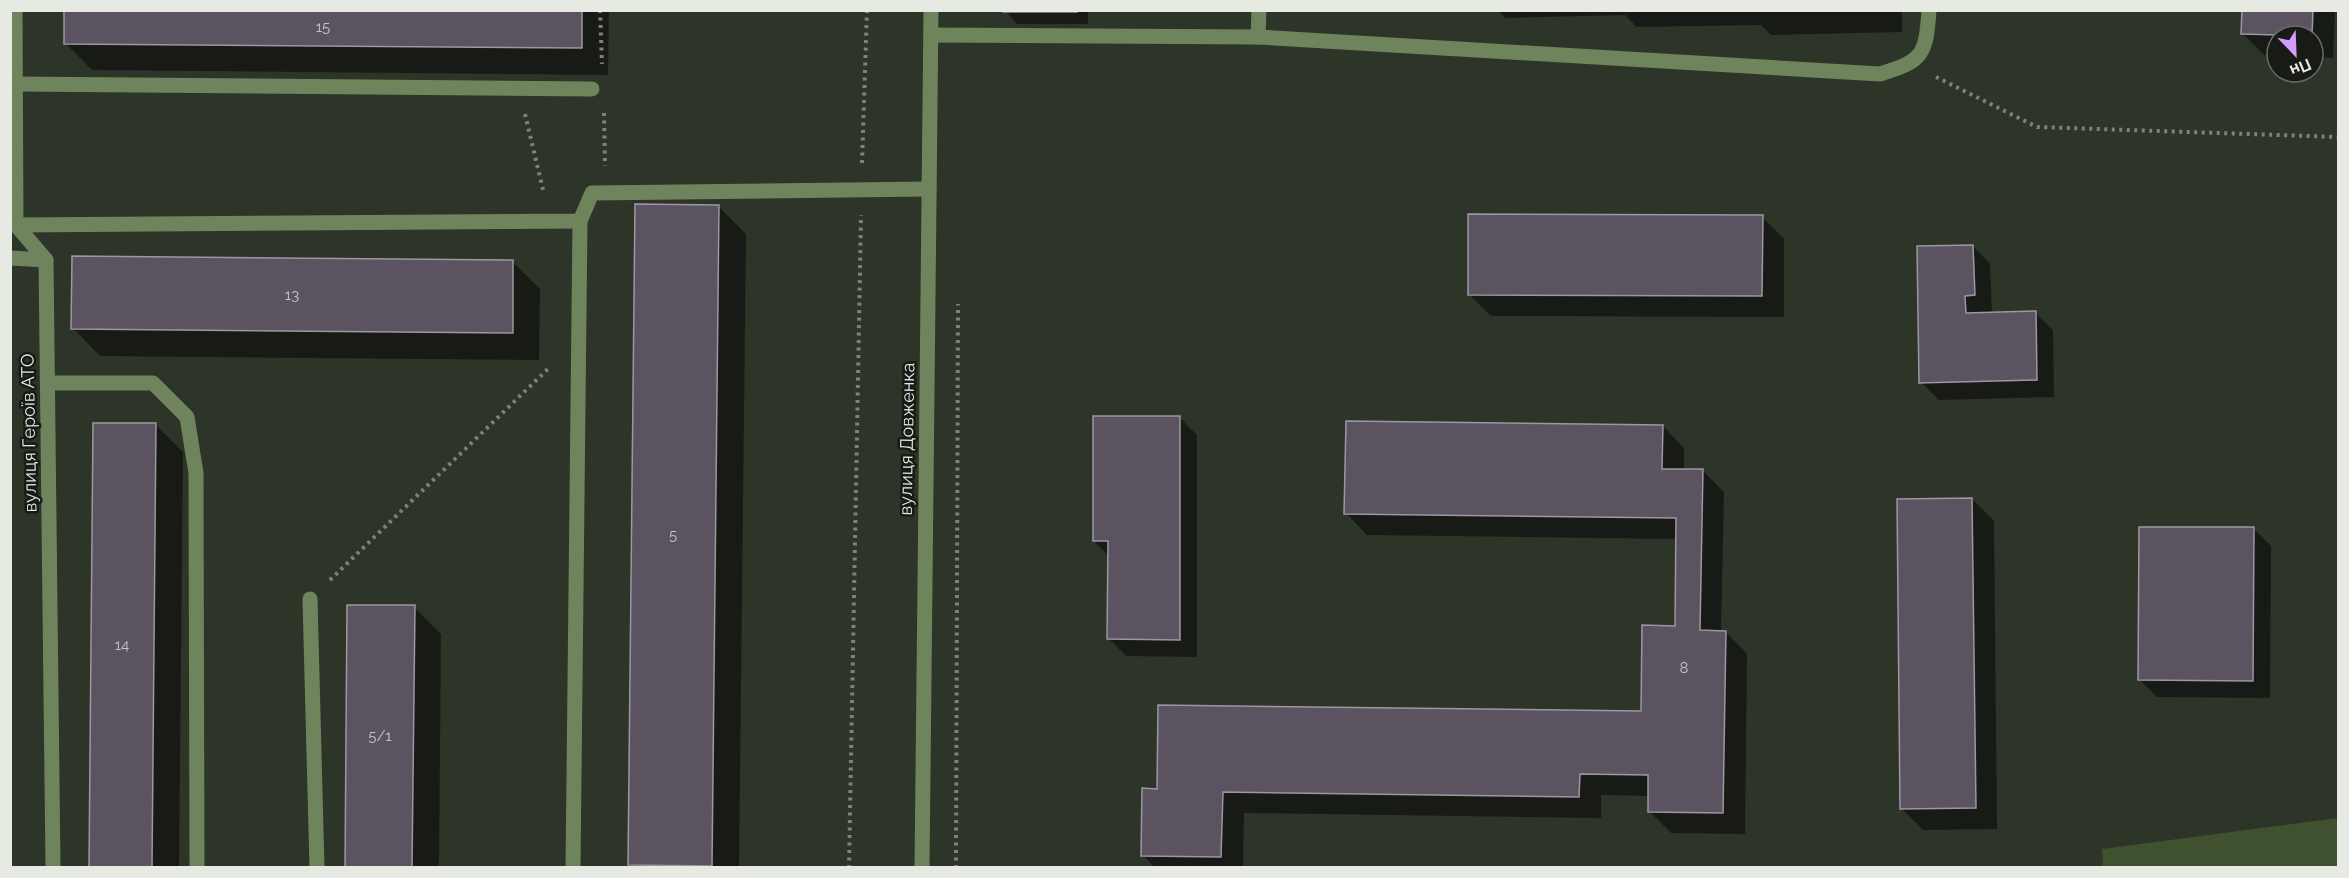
<svg xmlns="http://www.w3.org/2000/svg" width="2349" height="878" font-family="Raleway,sans-serif">
<style>
.green{fill:#405130}
.shadow{fill:#0007}
.building{fill:#5b5460;stroke:#9d96a3;stroke-width:1.5}
.lines{fill:none;stroke-linecap:round;stroke-linejoin:round}
.path{stroke:#7e837a;stroke-width:4;stroke-dasharray:3 4.5;stroke-linecap:butt}
.minor{stroke:#6f845d;stroke-width:15}
.labels{text-anchor:middle;stroke-width:5;stroke-linejoin:round;paint-order:stroke}
.number-label{font-size:15px;fill:#c3c4c2}
.street-label{font-size:18px;fill:#e6eae3;stroke:#171a15}
</style>
<rect width="100%" height="100%" fill="#2d3428"/>
<polygon class="green" points="2338,818 2338,867 2103,867 2102,849"/>
<g class="shadow">
<polygon points="66,10 609,10 608,75 92,70 65,43"/>
<polygon points="1005,10 1088,10 1088,24 1017,24"/>
<polygon points="1498,10 1902,10 1902,32 1771,35 1761,25 1637,27 1625,15 1505,18"/>
<polygon points="2243,10 2335,10 2333,58 2313,57 2313,36 2277,36 2277,56 2264,55 2242,33"/>
<polygon points="718,206 746,234 739,868 632,868 629,864"/>
<polygon points="1762,217 1784,239 1784,317 1491,316 1469,294"/>
<polygon points="1973,246 1990,264 1992,314 2035,313 2053,330 2054,397 1939,400 1921,382"/>
<polygon points="513,262 540,289 539,360 100,356 73,328"/>
<polygon points="1180,418 1197,435 1197,657 1126,656 1109,639 1109,556 1094,541"/>
<polygon points="155,424 183,452 179,868 90,868"/>
<polygon points="1663,426 1684,448 1684,470 1702,470 1724,492 1721,632 1726,632 1747,654 1745,834 1671,833 1649,811 1649,796 1601,795 1601,818 1244,813 1243,868 1155,868 1143,855 1159,790 1642,713 1676,627 1677,539 1367,535 1346,513"/>
<polygon points="1972,499 1994,521 1997,829 1923,830 1901,808"/>
<polygon points="2253,528 2271,546 2270,698 2157,697 2140,680"/>
<polygon points="414,607 441,634 439,868 346,868"/>
</g>
<g class="building">
<polygon points="64,10 582,10 582,48 64,44"/>
<rect x="1003" y="10" width="74" height="2"/>
<polygon points="2242,10 2313,10 2312,36 2241,34"/>
<polygon points="635,204 719,205 712,866 628,865"/>
<polygon points="1468,214 1763,215 1762,296 1468,295"/>
<polygon points="1973,245 1975,295 1965,296 1966,313 2036,311 2037,380 1919,383 1917,246"/>
<polygon points="72,256 513,260 513,333 71,329"/>
<polygon points="1093,416 1180,416 1180,640 1107,639 1108,541 1093,541"/>
<polygon points="1346,421 1663,425 1662,469 1703,469 1700,630 1726,631 1723,813 1648,812 1648,775 1580,774 1579,797 1223,792 1221,857 1141,856 1142,788 1157,789 1158,705 1641,711 1642,625 1675,626 1676,518 1344,514"/>
<polygon points="93,423 156,423 152,868 89,868"/>
<polygon points="1972,498 1976,808 1900,809 1897,499"/>
<polygon points="2139,527 2254,527 2253,681 2138,680"/>
<polygon points="347,605 415,605 412,868 345,868"/>
</g>
<g class="lines">
<g class="path">
<polyline points="600,10 602,64"/>
<polyline points="1936,77 2037,127 2338,137"/>
<polyline points="604,113 605,166"/>
<polyline points="525,114 544,194"/>
<polyline points="862,163 867,10"/>
<polyline points="330,580 551,366"/>
<polyline points="849,868 861,215"/>
<polyline points="956,868 958,304"/>
</g>
<g class="minor">
<polyline points="15,10 16,225 46,260 53,868"/>
<path d="M931 35 1258 37 1880 74C1923 61 1926 55 1929 10"/>
<polyline points="1258,37 1259,10"/>
<polyline points="16,84 592,89"/>
<polyline points="16,225 580,221 592,193 929,189"/>
<polyline points="10,258 46,260"/>
<polyline points="48,383 153,383 187,417 196,473 197,868"/>
<polyline points="310,599 317,868"/>
<polyline points="573,868 580,221"/>
<polyline points="922,868 931,10"/>
</g>
</g>
<g class="labels">
<g class="number-label">
<text x="323" y="32">15</text>
<text x="292" y="300">13</text>
<text x="673" y="540">5</text>
<text x="122" y="650">14</text>
<text x="1684" y="673">8</text>
<text x="380" y="741">5/1</text>
</g>
<g class="street-label">
<text transform="translate(29 433) rotate(-91)" y="6">вулиця Героїв АТО</text>
<text transform="translate(907 439) rotate(-89)" y="6">вулиця Довженка</text>
</g>
</g>
<rect width="2349" height="878" fill="none" stroke="#e6eae3" stroke-width="24"/>
<g transform="translate(2295 54) rotate(157)"><circle r="28" fill="#171a15" stroke="#6a6d67" stroke-width="1.5"/>
<path d="M0-4.5L10 22L0 15L-10 22Z" fill="#d49cfb"/>
<text y="-9" font-size="16" font-weight="bold" text-anchor="middle" fill="#e6eae3">Пн</text>
</g>
</svg>
